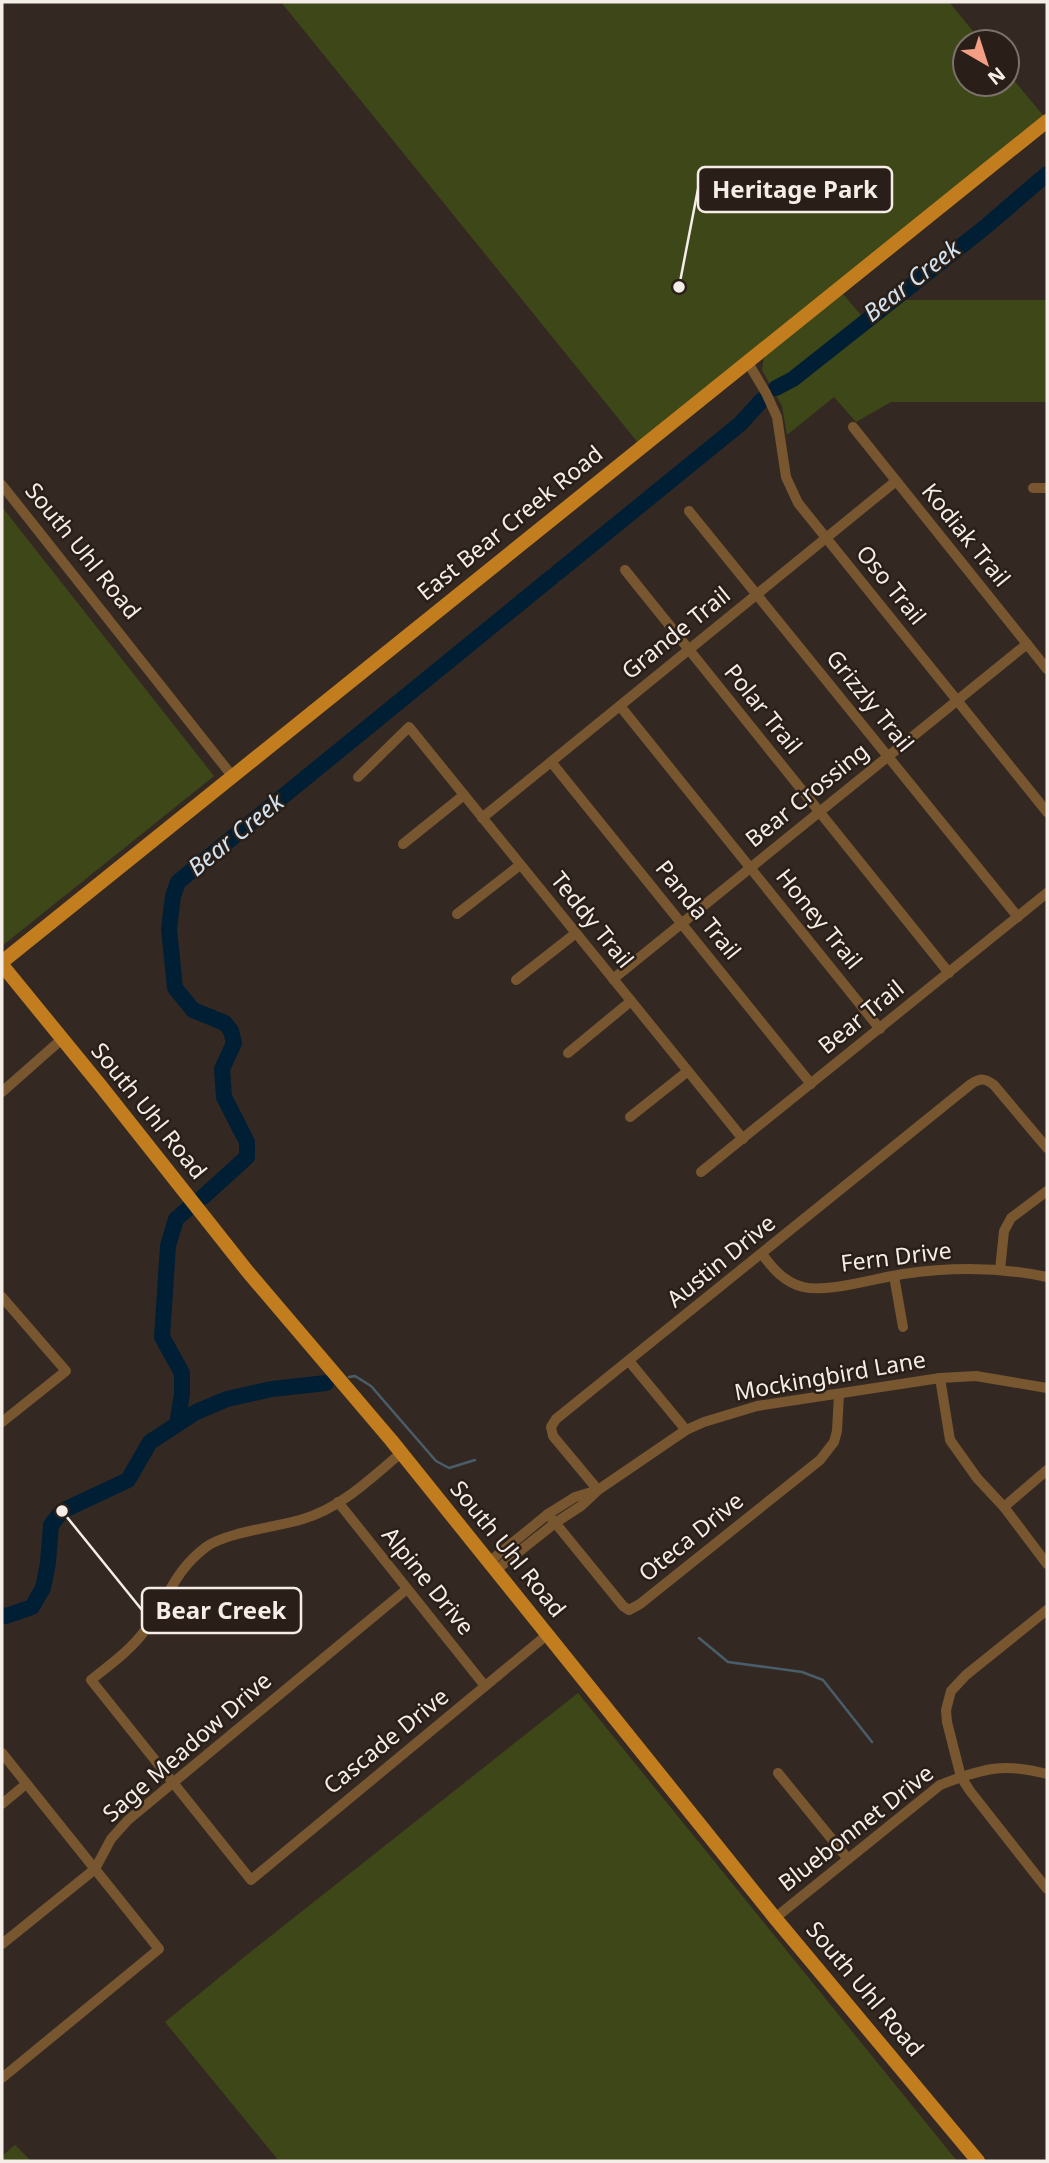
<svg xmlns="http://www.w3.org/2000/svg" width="1049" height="2163" font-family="'Noto Sans',sans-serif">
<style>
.green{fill:#3e4718}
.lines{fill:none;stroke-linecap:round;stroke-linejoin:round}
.stream{stroke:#495d6a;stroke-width:2.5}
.river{stroke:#001f34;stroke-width:16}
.minor{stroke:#775630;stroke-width:10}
.major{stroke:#c27d1f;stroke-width:14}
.labels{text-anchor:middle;stroke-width:5;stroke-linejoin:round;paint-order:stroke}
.street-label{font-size:23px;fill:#f4ede8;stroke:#2a1f18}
.water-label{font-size:24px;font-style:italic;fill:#d3e3f0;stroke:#2a1f18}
.leader{fill:none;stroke:#f4ede8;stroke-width:2.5}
.callout-dot{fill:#f4ede8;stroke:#2a1f18;stroke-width:2.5}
.callout{fill:#2a1f18;stroke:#f4ede8;stroke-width:2.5}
.callout-label{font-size:24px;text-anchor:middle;font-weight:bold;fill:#f4ede8}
</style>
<rect width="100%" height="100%" fill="#342922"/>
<g class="green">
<polygon points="281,2 949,2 982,42 965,42 965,84 1007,84 1007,72 1047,120 643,449"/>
<polygon points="843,294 866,321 899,300 1047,300 1047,402 891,402 856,422 834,397 787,435 782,406 762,370 764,356"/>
<polygon points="2,507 214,776 2,946"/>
<polygon points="578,1693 957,2161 279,2161 165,2022 243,1958"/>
<polygon points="15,2145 31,2161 2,2161 2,2156"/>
</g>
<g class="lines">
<g class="stream">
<polyline points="349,1377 355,1376 371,1386 436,1461 449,1468 475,1460"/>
<polyline points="699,1638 728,1662 802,1672 823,1680 872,1742"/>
</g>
<g class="river">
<polyline points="776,388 793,379 984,228 1047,174"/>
<polyline points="557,573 740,424 762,400"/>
<polyline points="203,1197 247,1157 247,1142 224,1097 222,1069 234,1043 231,1031 225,1023 193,1010 175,988 169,929 173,896 178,882 552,577"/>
<polyline points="177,1424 182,1394 182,1373 162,1337 168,1246 176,1219 190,1207"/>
<polyline points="2,1615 6,1616 32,1607 43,1588 48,1563 51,1525 62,1511 128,1480 150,1442 196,1412 227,1399 272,1389 326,1383"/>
</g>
<g class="minor">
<polyline points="747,361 766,393 777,417 786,477 798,503 1047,812"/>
<polyline points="853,427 1047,669"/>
<polyline points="2,485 233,777"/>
<polyline points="1033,488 1047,488"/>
<polyline points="689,511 1018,917"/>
<polyline points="625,570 949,973"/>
<polyline points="620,706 880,1029"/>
<polyline points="552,763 811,1084"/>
<polyline points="358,777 409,727 743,1139"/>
<polyline points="482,818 896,481"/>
<polyline points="403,844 464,795"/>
<polyline points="457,914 520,865"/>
<polyline points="613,979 1027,644"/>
<polyline points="516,980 576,933"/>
<polyline points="568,1053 631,1001"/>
<polyline points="2,1092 62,1039"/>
<polyline points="630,1117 688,1071"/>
<polyline points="701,1172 1047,893"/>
<path d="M762 1254C773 1269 784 1282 803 1287 828 1293 876 1278 903 1274 951 1267 1000 1267 1047 1277"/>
<polyline points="1000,1270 1004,1231 1011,1218 1047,1191"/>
<polyline points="894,1276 903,1327"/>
<polyline points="2,1297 66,1371 2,1422"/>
<polyline points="629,1361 686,1430"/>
<polyline points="940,1378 950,1440 977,1478 1004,1507 1047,1564"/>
<path d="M401 1453C371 1478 341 1508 303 1519 278 1527 226 1532 206 1547 174 1571 168 1599 146 1629 131 1650 111 1664 91 1680L251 1880 548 1634"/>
<path d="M598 1490 553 1436 551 1427 556 1419 971 1084C981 1078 985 1078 994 1085L1047 1148"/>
<polyline points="338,1502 485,1686"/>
<polyline points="1004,1507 1047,1470"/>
<polyline points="548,1514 623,1606 629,1610 640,1604 820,1460 834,1442 837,1431 839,1394"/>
<polyline points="489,1562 548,1514 575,1497 595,1491"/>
<polyline points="496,1570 555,1523 581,1506 598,1490 686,1430 704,1422 757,1406 940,1378 976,1376 1047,1388"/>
<polyline points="1047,1610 966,1675 951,1691 946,1710 947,1722 961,1777 970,1791 1047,1889"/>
<polyline points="2,1753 159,1949 2,2078"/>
<polyline points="778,1773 848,1859"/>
<polyline points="2,1804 26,1784"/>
<path d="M775 1918 940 1785C981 1769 1003 1762 1047 1774"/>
<polyline points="2,1944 95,1869 111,1839 128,1820 407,1589"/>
</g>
<g class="major">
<polyline points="2,962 1047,121"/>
<polyline points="2,965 100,1085 248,1272 391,1440 775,1918 978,2161"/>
</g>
</g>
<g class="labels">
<g class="street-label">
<text transform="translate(510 523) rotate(-39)" y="8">East Bear Creek Road</text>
<text transform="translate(966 535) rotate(51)" y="8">Kodiak Trail</text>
<text transform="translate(83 551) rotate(51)" y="8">South Uhl Road</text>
<text transform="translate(891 585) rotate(51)" y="8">Oso Trail</text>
<text transform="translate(676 633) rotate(-39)" y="8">Grande Trail</text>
<text transform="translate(870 701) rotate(51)" y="8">Grizzly Trail</text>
<text transform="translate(763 709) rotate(51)" y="8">Polar Trail</text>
<text transform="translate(807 795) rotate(-39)" y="8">Bear Crossing</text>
<text transform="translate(698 910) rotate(51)" y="8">Panda Trail</text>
<text transform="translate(819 919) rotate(51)" y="8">Honey Trail</text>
<text transform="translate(592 920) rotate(51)" y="8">Teddy Trail</text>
<text transform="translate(861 1017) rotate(-39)" y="8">Bear Trail</text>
<text transform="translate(149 1111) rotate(51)" y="8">South Uhl Road</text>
<text transform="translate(896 1257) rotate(-7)" y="8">Fern Drive</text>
<text transform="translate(721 1261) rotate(-39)" y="8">Austin Drive</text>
<text transform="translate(830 1376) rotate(-10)" y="8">Mockingbird Lane</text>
<text transform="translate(691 1537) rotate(-39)" y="8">Oteca Drive</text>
<text transform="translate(508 1549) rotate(51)" y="8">South Uhl Road</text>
<text transform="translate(428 1581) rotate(51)" y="8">Alpine Drive</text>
<text transform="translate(386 1741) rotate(-39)" y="8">Cascade Drive</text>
<text transform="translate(187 1747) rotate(-41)" y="8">Sage Meadow Drive</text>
<text transform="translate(856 1828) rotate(-38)" y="8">Bluebonnet Drive</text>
<text transform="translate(865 1989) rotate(50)" y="8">South Uhl Road</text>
</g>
<g class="water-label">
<text transform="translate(912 281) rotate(-38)" y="8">Bear Creek</text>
<text transform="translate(236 835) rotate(-39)" y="8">Bear Creek</text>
</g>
</g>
<path class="leader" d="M679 287L698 189M62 1511L142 1610"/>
<g class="callout-dot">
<circle cx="679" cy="287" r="7"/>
<circle cx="62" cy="1511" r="7"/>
</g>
<g class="callout">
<rect x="698" y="167" width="194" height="45" rx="7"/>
<rect x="142" y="1588" width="159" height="45" rx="7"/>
</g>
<g class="callout-label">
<text x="795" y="198">Heritage Park</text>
<text x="221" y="1619">Bear Creek</text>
</g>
<rect width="1049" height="2163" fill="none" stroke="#f4ede8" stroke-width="7"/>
<g transform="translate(986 63) rotate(141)"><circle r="33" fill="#2a1f18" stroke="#7b716b" stroke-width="2"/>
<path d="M0-5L12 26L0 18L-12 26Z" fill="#f49e86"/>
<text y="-10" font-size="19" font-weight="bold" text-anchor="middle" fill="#f4ede8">N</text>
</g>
</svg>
